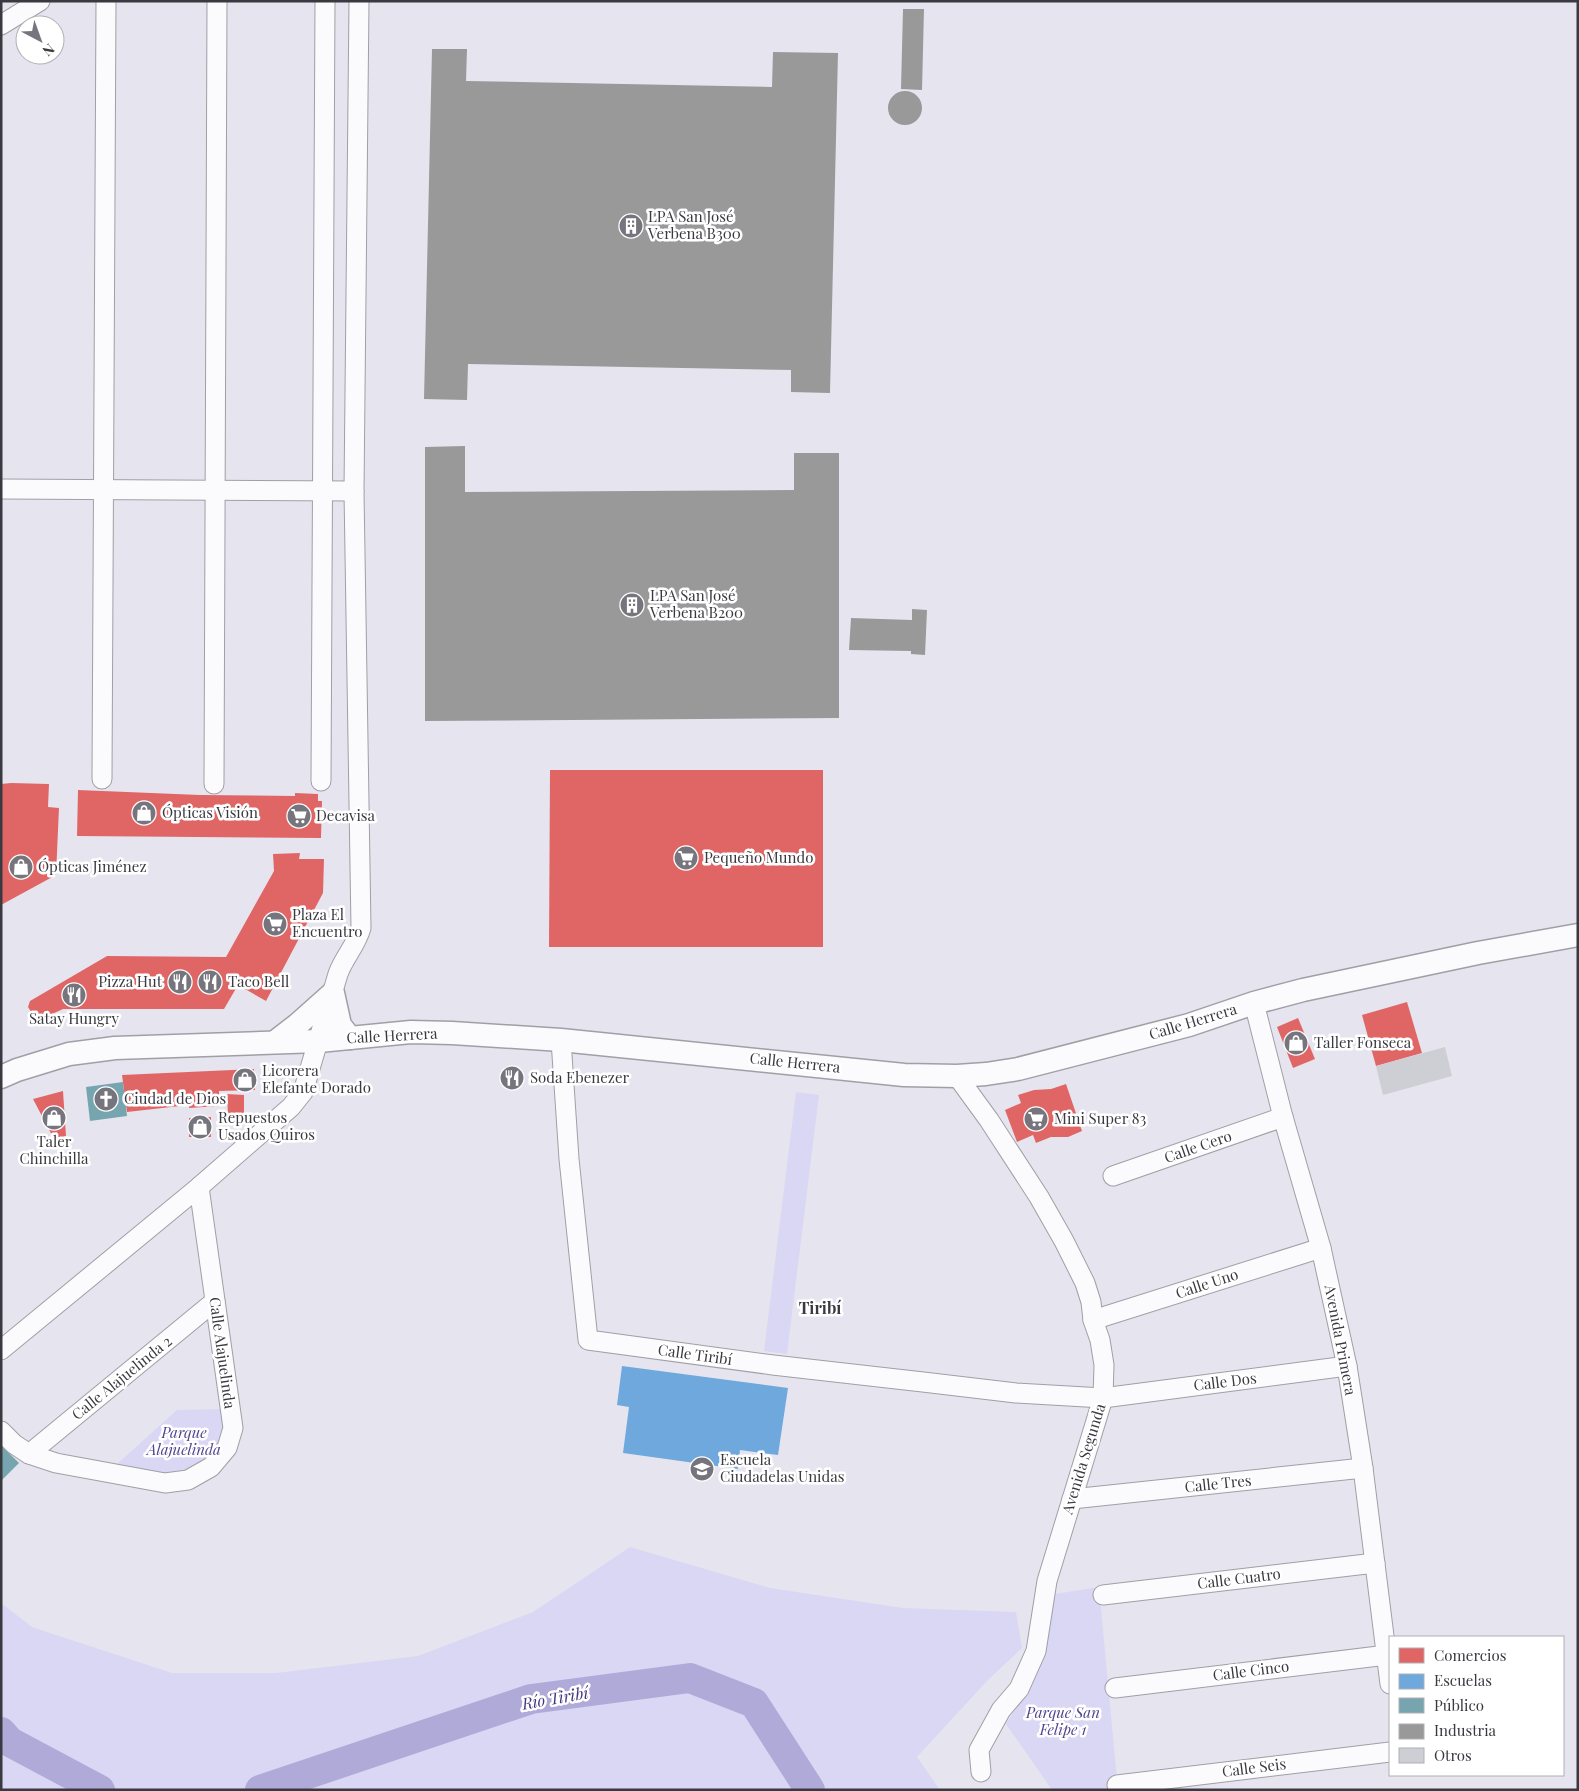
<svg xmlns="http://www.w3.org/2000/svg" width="1579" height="1791" font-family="'Playfair Display',serif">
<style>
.green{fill:#d9d7f4}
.shops{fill:#e06666}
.schools{fill:#6fa8dc}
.public{fill:#76a5af}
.industry{fill:#999}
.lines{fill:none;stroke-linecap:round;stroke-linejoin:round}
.river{stroke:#afaad8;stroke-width:30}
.building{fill:#ceced5}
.minor-casing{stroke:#9f9fa6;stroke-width:21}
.tertiary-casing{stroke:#9f9fa6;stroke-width:25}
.minor{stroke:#fbfbfd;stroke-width:19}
.tertiary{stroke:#fbfbfd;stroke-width:22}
.labels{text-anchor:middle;stroke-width:5;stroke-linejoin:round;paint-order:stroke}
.poi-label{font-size:15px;fill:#393940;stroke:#fff;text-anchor:start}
.street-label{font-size:15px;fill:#393940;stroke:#fff}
.park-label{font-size:15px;font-style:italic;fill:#51438e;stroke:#fff}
.neighbourhood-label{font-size:16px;font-weight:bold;fill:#393940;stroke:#fff}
.water-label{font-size:16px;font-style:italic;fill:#43347d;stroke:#fff}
</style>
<rect width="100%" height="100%" fill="#e6e5ef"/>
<g class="green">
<polygon points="796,1092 819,1095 787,1354 764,1351"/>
<path d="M223 1409C223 1415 224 1422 223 1428 218 1453 199 1472 173 1475 162 1476 129 1467 116 1465L177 1410Z"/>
<polygon points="630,1547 770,1588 903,1608 1016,1612 1022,1648 988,1680 917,1757 940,1790 1,1790 1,1603 32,1627 172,1673 276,1673 418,1656 533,1612"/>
<polygon points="1099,1587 1118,1790 1052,1790 1006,1724 1032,1682 1046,1643 1055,1594"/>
</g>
<g class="shops">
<polygon points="550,770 823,770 823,947 549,947"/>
<polygon points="11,783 49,784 48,807 59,808 56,875 1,905 1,784"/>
<polygon points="78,790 200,795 295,796 295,793 318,794 318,801 322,801 321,838 77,836"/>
<polygon points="300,853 299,859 324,859 323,893 266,1001 238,985 224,1009 63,1009 37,1021 28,1007 30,1001 107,956 226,957 274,871 273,854"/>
<polygon points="1407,1002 1422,1053 1376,1066 1362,1015"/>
<polygon points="1298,1018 1315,1059 1293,1068 1277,1027"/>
<polygon points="254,1069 255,1090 219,1091 219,1106 189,1108 189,1105 127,1112 122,1075"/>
<polygon points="507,1069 517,1069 517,1088 506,1087"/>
<polygon points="1066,1084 1082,1131 1068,1137 1051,1137 1036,1143 1033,1135 1017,1142 1005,1110 1021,1103 1018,1095 1034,1090 1051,1089"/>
<polygon points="63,1091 66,1136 54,1139 33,1099"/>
<polygon points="227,1094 244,1095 244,1114 228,1115"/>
<polygon points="211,1117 211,1137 189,1137 189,1118"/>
</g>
<polygon class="schools" points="622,1366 788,1388 778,1455 740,1450 738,1469 623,1453 629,1407 617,1405"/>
<g class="public">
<polygon points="123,1082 127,1116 90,1121 86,1087"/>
<polygon points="1,1445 19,1463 1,1481"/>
</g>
<g class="industry">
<polygon points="903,9 924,9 922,90 901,89"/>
<polygon points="432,49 467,49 466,81 772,87 773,52 838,53 830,393 791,392 791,370 468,364 467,400 424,399"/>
<circle cx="905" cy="108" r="17"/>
<polygon points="465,446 465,492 794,490 794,453 839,453 839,718 425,721 425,447"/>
<polygon points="912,609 927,610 925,655 911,654 911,651 849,650 851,618 912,620"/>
</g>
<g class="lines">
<g class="river">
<polyline points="1,1732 10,1742 100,1790"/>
<polyline points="260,1790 531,1699 690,1678 754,1703 810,1790"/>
</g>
</g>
<polygon class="building" points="1445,1047 1452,1076 1383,1095 1376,1066"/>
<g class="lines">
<defs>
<g id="minor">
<polyline points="1,25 40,1"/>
<polyline points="1,489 354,491"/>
<polyline points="102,779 106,1"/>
<polyline points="321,781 325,1"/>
<polyline points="214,784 217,1"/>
<polyline points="1254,1003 1283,1117 1321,1248 1347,1366 1363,1468 1390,1684"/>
<polyline points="561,1040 569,1159 588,1340 773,1365 923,1382 1016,1393 1103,1398 1347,1366"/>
<polyline points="957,1076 989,1120 1039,1197 1064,1241 1085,1283 1091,1302 1093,1320 1100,1340 1104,1365 1103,1398 1047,1581 1036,1651 1019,1689 1001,1710 979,1750 981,1772"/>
<polyline points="1113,1176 1283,1117"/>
<polyline points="1093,1320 1321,1248"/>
<path d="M1 1350 199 1187 291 1107 303 1092 338 974C344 957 356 946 361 928L354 491 359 1"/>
<polyline points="1,1431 14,1444 29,1454 56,1463 165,1483 188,1480 211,1467 227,1448 233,1428 199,1187"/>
<polyline points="29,1454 215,1301"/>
<polyline points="1072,1499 1363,1468"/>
<polyline points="1103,1595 1375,1563"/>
<polyline points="1115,1688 1387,1655"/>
<polyline points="1117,1785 1390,1752"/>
</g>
<g id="tertiary">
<polyline points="275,1042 297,1025 333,993 340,1025 350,1038"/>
<polyline points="1,1077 17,1070 69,1054 115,1048 319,1041 411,1032 452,1033 561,1040 904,1075 957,1076 986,1074 1018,1069 1189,1025 1254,1003 1303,990 1478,953 1578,935"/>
</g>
</defs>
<use href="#minor" class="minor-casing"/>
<use href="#tertiary" class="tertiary-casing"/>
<use href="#minor" class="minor"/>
<use href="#tertiary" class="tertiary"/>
</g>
<defs>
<symbol id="building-disc" viewBox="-11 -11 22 22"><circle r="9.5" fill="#76757d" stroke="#fff"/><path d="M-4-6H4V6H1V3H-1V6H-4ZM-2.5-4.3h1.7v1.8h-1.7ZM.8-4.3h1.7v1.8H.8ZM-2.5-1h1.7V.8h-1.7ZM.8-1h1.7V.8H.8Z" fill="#fff"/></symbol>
<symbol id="shop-disc" viewBox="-11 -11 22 22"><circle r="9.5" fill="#76757d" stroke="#fff"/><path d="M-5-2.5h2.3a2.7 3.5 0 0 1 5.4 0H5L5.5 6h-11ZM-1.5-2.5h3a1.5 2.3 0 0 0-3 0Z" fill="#fff"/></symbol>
<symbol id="supermarket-disc" viewBox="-11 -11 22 22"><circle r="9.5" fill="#76757d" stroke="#fff"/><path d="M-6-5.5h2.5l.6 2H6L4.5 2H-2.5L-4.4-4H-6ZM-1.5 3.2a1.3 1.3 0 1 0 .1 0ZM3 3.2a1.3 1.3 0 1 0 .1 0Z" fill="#fff"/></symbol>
<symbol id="restaurant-disc" viewBox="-11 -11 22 22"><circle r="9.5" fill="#76757d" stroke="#fff"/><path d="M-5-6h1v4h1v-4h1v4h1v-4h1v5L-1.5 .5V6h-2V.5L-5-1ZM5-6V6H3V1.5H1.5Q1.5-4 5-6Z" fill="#fff"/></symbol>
<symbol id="church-disc" viewBox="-11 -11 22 22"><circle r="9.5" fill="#76757d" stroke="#fff"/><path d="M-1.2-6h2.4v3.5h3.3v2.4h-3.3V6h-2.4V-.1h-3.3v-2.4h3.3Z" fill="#fff"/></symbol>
<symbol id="school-disc" viewBox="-11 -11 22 22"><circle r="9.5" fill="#76757d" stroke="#fff"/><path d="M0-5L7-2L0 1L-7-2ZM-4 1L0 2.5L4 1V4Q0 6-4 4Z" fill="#fff"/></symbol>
</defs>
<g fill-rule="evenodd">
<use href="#building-disc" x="617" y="212" width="28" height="28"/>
<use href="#building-disc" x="618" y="591" width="28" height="28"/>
<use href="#shop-disc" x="130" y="799" width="28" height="28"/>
<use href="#supermarket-disc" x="285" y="802" width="28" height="28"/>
<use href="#supermarket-disc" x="672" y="844" width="28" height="28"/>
<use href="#shop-disc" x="7" y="853" width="28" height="28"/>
<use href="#supermarket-disc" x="261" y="910" width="28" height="28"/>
<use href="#restaurant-disc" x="166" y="968" width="28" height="28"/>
<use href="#restaurant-disc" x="196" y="968" width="28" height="28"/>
<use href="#restaurant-disc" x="60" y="981" width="28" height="28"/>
<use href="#shop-disc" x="1282" y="1029" width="28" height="28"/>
<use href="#restaurant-disc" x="498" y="1064" width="28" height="28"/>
<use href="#shop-disc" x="231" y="1066" width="28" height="28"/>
<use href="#church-disc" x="92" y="1085" width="28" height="28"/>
<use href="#shop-disc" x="40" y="1104" width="28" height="28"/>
<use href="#supermarket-disc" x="1022" y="1105" width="28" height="28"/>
<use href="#shop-disc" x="186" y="1113" width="28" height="28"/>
<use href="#school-disc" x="688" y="1455" width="28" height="28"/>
</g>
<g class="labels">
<g class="poi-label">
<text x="648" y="222">LPA San José<tspan x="648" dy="17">Verbena B300</tspan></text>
<text x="650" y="601">LPA San José<tspan x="650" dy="17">Verbena B200</tspan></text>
<text x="162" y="818">Ópticas Visión</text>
<text x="316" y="821">Decavisa</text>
<text x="704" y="863">Pequeño Mundo</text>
<text x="38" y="872">Ópticas Jiménez</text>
<text x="292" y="920">Plaza El<tspan x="292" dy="17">Encuentro</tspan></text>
<text x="162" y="987" text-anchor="end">Pizza Hut</text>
<text x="228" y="987">Taco Bell</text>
<text x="74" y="1024" text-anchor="middle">Satay Hungry</text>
<text x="1314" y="1048">Taller Fonseca</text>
<text x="262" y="1076">Licorera<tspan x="262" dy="17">Elefante Dorado</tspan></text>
<text x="530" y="1083">Soda Ebenezer</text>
<text x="124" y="1104">Ciudad de Dios</text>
<text x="218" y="1123">Repuestos<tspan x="218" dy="17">Usados Quiros</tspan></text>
<text x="1054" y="1124">Mini Super 83</text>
<text x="54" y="1147" text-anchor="middle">Taler<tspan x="54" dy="17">Chinchilla</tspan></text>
<text x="720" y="1465">Escuela<tspan x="720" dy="17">Ciudadelas Unidas</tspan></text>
</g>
<g class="street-label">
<text transform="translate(1193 1022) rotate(-17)" y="5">Calle Herrera</text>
<text transform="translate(392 1036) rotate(-3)" y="5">Calle Herrera</text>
<text transform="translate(795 1063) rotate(6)" y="5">Calle Herrera</text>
<text transform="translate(1198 1147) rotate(-19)" y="5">Calle Cero</text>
<text transform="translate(1207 1284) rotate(-18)" y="5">Calle Uno</text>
<text transform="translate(1340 1340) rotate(79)" y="5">Avenida Primera</text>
<text transform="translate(222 1353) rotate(82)" y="5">Calle Alajuelinda</text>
<text transform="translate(695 1355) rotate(8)" y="5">Calle Tiribí</text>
<text transform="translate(122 1378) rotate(-39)" y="5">Calle Alajuelinda 2</text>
<text transform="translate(1225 1382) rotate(-7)" y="5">Calle Dos</text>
<text transform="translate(1084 1459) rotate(-73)" y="5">Avenida Segunda</text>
<text transform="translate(1218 1484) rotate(-6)" y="5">Calle Tres</text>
<text transform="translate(1239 1579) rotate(-7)" y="5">Calle Cuatro</text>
<text transform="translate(1251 1671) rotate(-7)" y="5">Calle Cinco</text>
<text transform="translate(1254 1768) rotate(-7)" y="5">Calle Seis</text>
</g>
<g class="park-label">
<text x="184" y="1438">Parque<tspan x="184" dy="17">Alajuelinda</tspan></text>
<text x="1063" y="1718">Parque San<tspan x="1063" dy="17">Felipe 1</tspan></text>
</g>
<g class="neighbourhood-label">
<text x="820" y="1314">Tiribí</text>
</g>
<g class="water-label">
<text transform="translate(555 1698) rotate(-10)" y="6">Río Tiribí</text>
</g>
</g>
<rect width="1579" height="1791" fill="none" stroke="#393940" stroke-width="5"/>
<rect x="1389" y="1636" width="175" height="140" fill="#ffffff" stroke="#b0b0b3"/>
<rect x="1399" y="1648" width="25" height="15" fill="#e06666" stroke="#b0b0b3"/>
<text x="1434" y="1661" font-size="15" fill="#393940">Comercios</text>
<rect x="1399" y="1674" width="25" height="15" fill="#6fa8dc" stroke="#b0b0b3"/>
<text x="1434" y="1686" font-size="15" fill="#393940">Escuelas</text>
<rect x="1399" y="1698" width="25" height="15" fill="#76a5af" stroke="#b0b0b3"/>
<text x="1434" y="1711" font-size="15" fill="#393940">Público</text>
<rect x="1399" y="1724" width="25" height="15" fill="#999999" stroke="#b0b0b3"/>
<text x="1434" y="1736" font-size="15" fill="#393940">Industria</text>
<rect x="1399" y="1748" width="25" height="15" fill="#ceced5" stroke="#b0b0b3"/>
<text x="1434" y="1761" font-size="15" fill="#393940">Otros</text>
<g transform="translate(40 40) rotate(139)"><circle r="24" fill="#ffffff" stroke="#b0b0b3"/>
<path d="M0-4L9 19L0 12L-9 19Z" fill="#76757d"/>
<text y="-8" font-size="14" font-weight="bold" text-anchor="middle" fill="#393940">N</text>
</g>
</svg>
